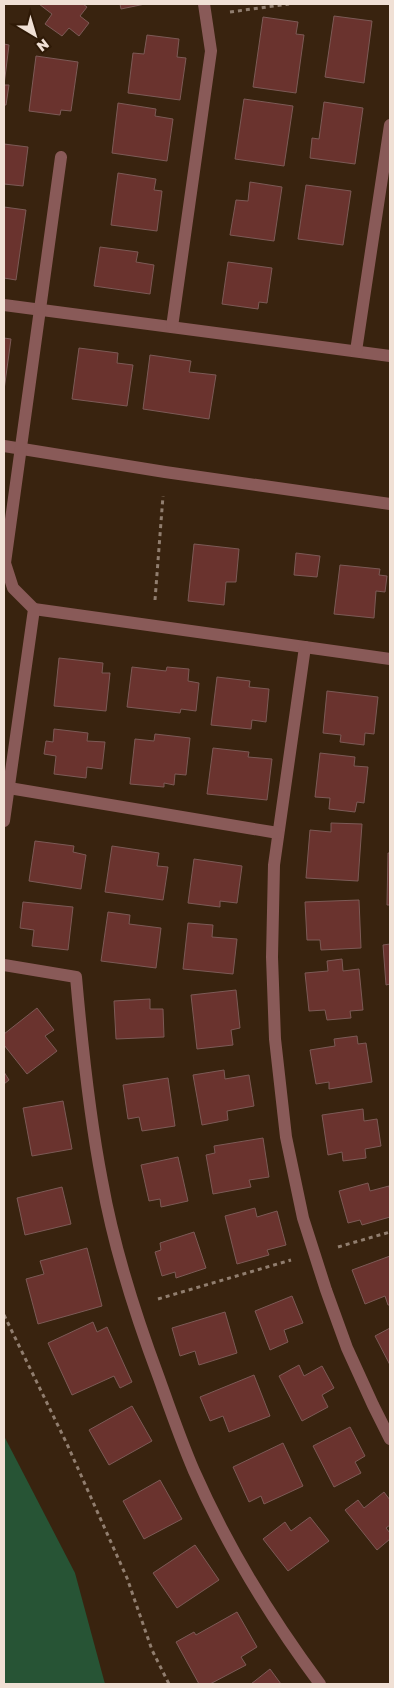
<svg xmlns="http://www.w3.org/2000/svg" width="394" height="1688" font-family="'Golos Text',sans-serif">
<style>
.green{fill:#275435}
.building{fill:#6a332e;stroke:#7c5a56}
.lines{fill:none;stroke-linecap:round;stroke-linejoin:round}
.path{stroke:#917e6f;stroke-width:3;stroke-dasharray:4 4;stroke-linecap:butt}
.minor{stroke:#895a58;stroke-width:12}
</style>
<rect width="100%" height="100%" fill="#39230f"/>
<polygon class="green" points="4,1436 75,1573 105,1684 4,1684"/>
<g class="building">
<polygon points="39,4 83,4 87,7 80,16 89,23 79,36 69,28 62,36 45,24 52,14"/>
<polygon points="120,4 145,4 121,9"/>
<polygon points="334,16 372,21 364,83 325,77"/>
<polygon points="263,17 298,22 296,34 304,35 296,93 253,87"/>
<polygon points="147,35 179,39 177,57 186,58 180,100 128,93 133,53 144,54"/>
<polygon points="4,44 9,45 4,85 9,85 6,105 4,105"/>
<polygon points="36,56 78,62 71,111 61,110 60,115 29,111"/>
<polygon points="244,99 293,106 284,166 235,159"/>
<polygon points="324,102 363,108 355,164 310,158 312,138 319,139"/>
<polygon points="118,103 156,109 155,116 173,119 167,161 112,153"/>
<polygon points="4,144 28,147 23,186 4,184"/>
<polygon points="118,173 156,179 154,190 162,191 157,231 111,225"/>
<polygon points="250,182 282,187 274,241 230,235 236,200 248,201"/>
<polygon points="306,185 351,191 343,245 298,239"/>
<polygon points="4,207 26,210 16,280 4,278"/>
<polygon points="100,247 138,252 136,262 154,265 150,294 94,286"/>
<polygon points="228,262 272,268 267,303 259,302 258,309 222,304"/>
<polygon points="4,338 11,339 4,390"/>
<polygon points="79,348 118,353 117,363 133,365 127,406 72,399"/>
<polygon points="150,355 191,361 189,372 216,375 209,419 143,409"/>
<polygon points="194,544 239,549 236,582 226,582 224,605 188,601"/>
<polygon points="296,553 320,556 317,577 294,575"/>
<polygon points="340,565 380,569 379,575 387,576 385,592 376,591 374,618 334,614"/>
<polygon points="59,658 103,663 102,673 110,673 106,711 54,706"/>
<polygon points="132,667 166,671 167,667 189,669 188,681 199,683 196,711 181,709 180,713 127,707"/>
<polygon points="217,677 250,681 249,687 269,689 266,722 252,720 251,729 211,725"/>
<polygon points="327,691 378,697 374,734 365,733 364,745 340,742 341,735 323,733"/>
<polygon points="54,729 88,733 87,741 105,742 102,769 87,767 86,778 54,774 56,756 44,754 46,741 53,742"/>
<polygon points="155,734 190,738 186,775 175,774 174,785 164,783 164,787 130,784 135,739 154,741"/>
<polygon points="213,748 249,752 248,757 272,759 267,800 207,794"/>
<polygon points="320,753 355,757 354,766 368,767 364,803 357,802 355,812 329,809 330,798 315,797"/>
<polygon points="331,823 362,824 358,881 306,878 310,830 331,832"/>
<polygon points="35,841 74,846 73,852 86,855 81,889 29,881"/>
<polygon points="112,846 159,853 157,866 168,867 163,900 105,892"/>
<polygon points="388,853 390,853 390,905 387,905"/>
<polygon points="194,859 242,866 237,903 220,901 220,907 188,903"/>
<polygon points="359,900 361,948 321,950 320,940 307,940 305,902"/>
<polygon points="23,902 73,907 68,950 32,946 34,930 20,928"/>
<polygon points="108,912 130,915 129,924 161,928 156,968 101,961"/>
<polygon points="188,923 213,925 212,937 237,939 233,974 183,969"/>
<polygon points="390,944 390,984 386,985 383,945"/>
<polygon points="342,959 343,971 359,969 363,1010 350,1011 351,1018 327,1020 325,1010 309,1011 305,973 328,971 327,961"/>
<polygon points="236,990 240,1028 231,1030 233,1045 197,1049 191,995"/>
<polygon points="150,999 150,1009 163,1009 164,1037 116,1039 114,1001"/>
<polygon points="37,1008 54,1030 45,1036 57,1051 27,1074 4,1045 4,1034"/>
<polygon points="357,1036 358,1044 366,1043 372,1082 329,1089 329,1082 316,1084 310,1050 335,1046 334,1039"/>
<polygon points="224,1070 225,1079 249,1075 254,1106 227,1111 228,1120 202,1125 193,1075"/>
<polygon points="4,1072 9,1080 4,1084"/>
<polygon points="168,1078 175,1126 142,1131 139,1117 128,1119 123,1085"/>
<polygon points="63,1101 72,1149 32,1156 23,1108"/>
<polygon points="363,1109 364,1121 377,1119 381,1146 365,1149 366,1158 343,1161 342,1152 328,1155 322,1115"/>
<polygon points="263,1138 269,1177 249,1180 251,1187 213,1194 206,1155 215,1153 214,1146"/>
<polygon points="178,1157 188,1201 161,1207 160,1199 149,1201 141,1165"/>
<polygon points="368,1183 370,1191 389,1186 390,1192 390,1217 362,1225 360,1220 348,1223 339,1191"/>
<polygon points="62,1187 71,1224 25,1235 17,1198"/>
<polygon points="255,1208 257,1217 277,1211 286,1245 267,1250 269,1255 237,1264 225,1216"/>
<polygon points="194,1232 206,1268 176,1278 175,1272 162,1276 155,1252 161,1250 160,1243"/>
<polygon points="87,1248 102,1306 38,1324 26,1279 44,1274 40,1261"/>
<polygon points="390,1256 390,1305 388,1305 385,1296 365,1304 352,1270"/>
<polygon points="292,1296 303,1323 284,1330 288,1342 270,1350 255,1311"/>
<polygon points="225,1312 237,1353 199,1365 195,1351 180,1356 172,1328"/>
<polygon points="93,1322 97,1332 107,1327 132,1382 120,1388 114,1376 72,1395 48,1343"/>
<polygon points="390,1328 390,1365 375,1336"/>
<polygon points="299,1365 304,1376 322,1366 334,1388 322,1395 328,1407 302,1421 279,1376"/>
<polygon points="254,1375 270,1416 229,1432 223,1416 210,1421 200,1397"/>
<polygon points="132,1406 152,1441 109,1465 89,1430"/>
<polygon points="350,1427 365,1456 355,1462 361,1473 334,1487 313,1446"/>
<polygon points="283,1443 303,1486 264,1504 261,1496 249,1502 233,1467"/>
<polygon points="160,1480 182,1519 144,1539 123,1501"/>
<polygon points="384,1492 390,1500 390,1525 386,1528 390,1533 390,1539 377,1550 345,1510 358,1500 364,1508"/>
<polygon points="310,1517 329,1541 288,1571 263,1539 285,1522 291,1531"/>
<polygon points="195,1545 219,1580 177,1608 153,1573"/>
<polygon points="237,1612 257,1647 241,1657 246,1665 210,1684 199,1684 176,1642 194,1632 196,1635"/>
<polygon points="270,1669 281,1684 251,1684"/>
</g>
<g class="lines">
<g class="path">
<polyline points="230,12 289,4"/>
<polyline points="155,600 163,496"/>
<polyline points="338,1247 390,1232"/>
<polyline points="158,1299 291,1260"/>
<polyline points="4,1315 67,1444 127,1578 152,1650 169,1684"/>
</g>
<g class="minor">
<polyline points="4,305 390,356"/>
<polyline points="172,327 211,51 204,4"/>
<polyline points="356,351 390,125"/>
<polyline points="4,446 165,472 390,504"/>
<polyline points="34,609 390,659"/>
<polyline points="305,647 274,865 272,957 275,1039 286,1137 303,1218 326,1290 347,1348 373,1405 390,1439"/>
<polyline points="9,788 278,833"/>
<polyline points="4,821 34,609 13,588 5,563 61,157"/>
<path d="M4 965 76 977C82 1045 89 1114 102 1181 114 1248 135 1314 159 1378 170 1409 181 1441 194 1471 227 1546 271 1618 320 1684"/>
</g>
</g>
<rect width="394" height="1688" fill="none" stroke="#f0e0d5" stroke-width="10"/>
<g transform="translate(35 35) rotate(142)" stroke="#2e1906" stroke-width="4" paint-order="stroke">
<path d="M0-4L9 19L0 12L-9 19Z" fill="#f0e0d5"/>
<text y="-8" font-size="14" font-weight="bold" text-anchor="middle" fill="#f0e0d5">N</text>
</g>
</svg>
